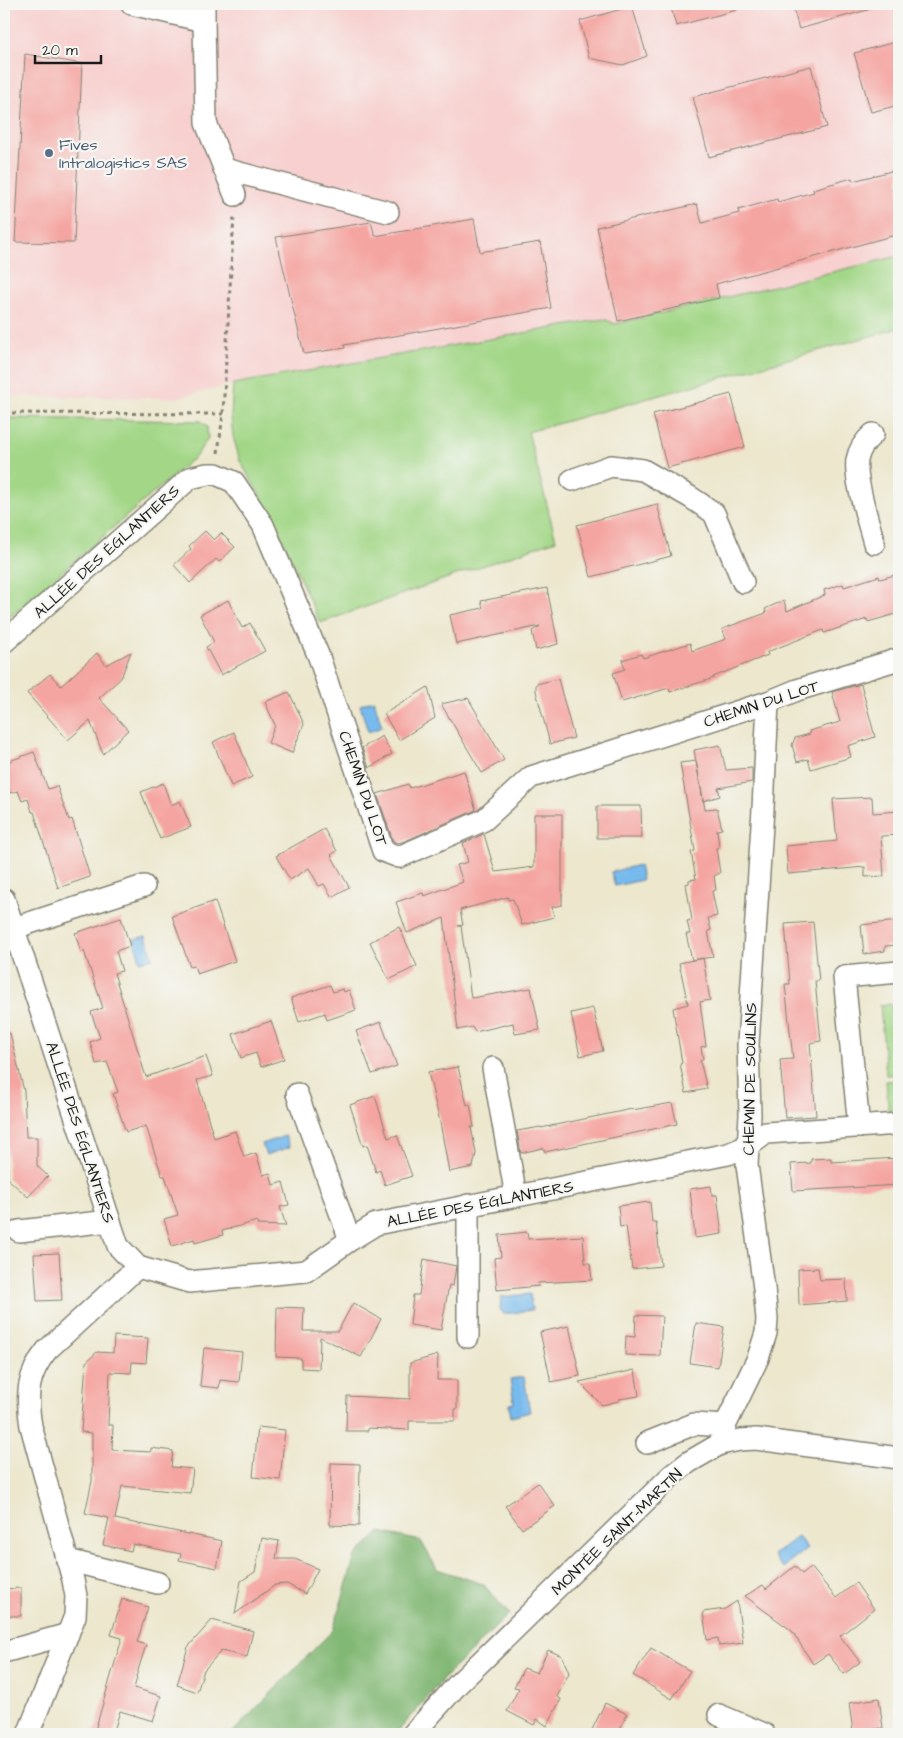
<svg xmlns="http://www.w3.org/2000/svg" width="903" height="1738" font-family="'Architects Daughter',sans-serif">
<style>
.built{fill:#f7d0cf}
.green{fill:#a3d787;stroke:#607a52}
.forest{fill:#82b874;stroke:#4f6a48}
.water{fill:#77baed;stroke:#4a6b84}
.building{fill:#f5a5a1}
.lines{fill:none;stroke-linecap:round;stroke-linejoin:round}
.minor-casing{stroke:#848274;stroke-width:24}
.path{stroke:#848274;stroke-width:3;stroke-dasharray:4 4;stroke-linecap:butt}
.minor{stroke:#fff;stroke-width:21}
.service-dot{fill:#5c6f8a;stroke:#f6f6f2;stroke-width:2}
.labels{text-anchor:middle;stroke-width:4.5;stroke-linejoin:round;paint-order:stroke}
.service-label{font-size:16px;fill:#4e5e75;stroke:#f6f6f2;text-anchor:start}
.street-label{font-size:16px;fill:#1c1c1c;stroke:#f6f6f2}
</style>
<rect width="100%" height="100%" fill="#f6f6f2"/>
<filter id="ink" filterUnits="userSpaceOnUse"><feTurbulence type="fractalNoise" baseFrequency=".02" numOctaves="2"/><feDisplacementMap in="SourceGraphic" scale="10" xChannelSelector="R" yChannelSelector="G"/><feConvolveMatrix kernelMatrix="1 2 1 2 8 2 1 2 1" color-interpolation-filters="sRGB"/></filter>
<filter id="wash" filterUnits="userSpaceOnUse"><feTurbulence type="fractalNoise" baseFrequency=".0096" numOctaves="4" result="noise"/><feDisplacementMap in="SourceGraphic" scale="20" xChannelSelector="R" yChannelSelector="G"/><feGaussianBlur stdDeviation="1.12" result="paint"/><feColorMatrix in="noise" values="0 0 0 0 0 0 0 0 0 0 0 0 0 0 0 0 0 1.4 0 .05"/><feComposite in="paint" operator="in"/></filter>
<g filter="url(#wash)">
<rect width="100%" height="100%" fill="#ece7cd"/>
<polygon class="built" points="4,4 899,4 899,256 615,325 604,319 238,383 176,398 4,396"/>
<g class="green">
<polygon points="899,256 899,328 528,432 556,540 320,623 271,514 240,461 233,436 231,417 233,384 604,319 615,324"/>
<polygon points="4,418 201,421 207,427 208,438 196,456 4,622"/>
<polygon points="891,1004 895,1045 899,1045 899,1074 886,1075 880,1005"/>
<polygon points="899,1080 899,1114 889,1115 886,1081"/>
</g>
<polygon class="forest" points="380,1532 421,1541 437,1569 483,1584 509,1614 447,1675 396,1734 231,1734 333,1630 355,1556"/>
<g class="water">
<polygon points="374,700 382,727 368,732 360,705"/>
<polygon points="639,865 642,880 615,886 611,872"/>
<polygon points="146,936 153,958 140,961 134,939"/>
<polygon points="285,1136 290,1147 266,1155 262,1144"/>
<polygon points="530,1294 532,1310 504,1314 500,1310 501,1297"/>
<polygon points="524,1377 530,1412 511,1417 509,1404 514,1403 510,1379"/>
<polygon points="798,1536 807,1549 783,1568 773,1555"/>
</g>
<g id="blocks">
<g class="building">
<polygon points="670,4 736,4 737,10 676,26"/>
<polygon points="792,4 870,4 871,9 799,29"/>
<polygon points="632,6 647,56 623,65 589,58 580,21"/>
<polygon points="899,41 899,105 871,112 854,53"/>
<polygon points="25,54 82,64 74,243 15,242"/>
<polygon points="811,66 827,127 709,157 693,97"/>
<polygon points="899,169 899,234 716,284 719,298 618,321 597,227 697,204 702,223 739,213 738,210 777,199 778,202 814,192 813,189 852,178 853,181"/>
<polygon points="474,219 480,252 540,242 551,308 344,345 345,348 304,354 276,237 371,222 375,236"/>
<polygon points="731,394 745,447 667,468 653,414"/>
<polygon points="657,504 671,556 591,577 577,525"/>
<polygon points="205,531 214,540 221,533 235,547 219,562 216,559 190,583 174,565 191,549 189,546"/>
<polygon points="899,574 899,613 868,622 867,619 824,633 823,630 767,652 768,655 713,677 714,678 670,692 669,688 622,702 613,673 625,669 622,660 641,654 643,658 690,643 692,651 726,639 722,629 766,613 765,609 776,604 784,601 787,611 825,595 824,590 843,584 844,587 879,576 880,579"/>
<polygon points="547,588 558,644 536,650 532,631 540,626 456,644 450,615 483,608 481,601"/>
<polygon points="228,600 242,628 250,623 265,651 221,675 206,647 214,642 200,615"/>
<polygon points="131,652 121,678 99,698 128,730 103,754 90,721 68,740 27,693 50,674 61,686 97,653 106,665"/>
<polygon points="558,679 574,738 550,744 536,691 536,684"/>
<polygon points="861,684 875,737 848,746 851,757 811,769 808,759 797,762 792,745 795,738 810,734 809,731 840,722 832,692"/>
<polygon points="428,687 435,718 399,740 384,714"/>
<polygon points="289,692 304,724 292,753 268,743 275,725 265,702"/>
<polygon points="468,698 504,760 482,773 441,704"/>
<polygon points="234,732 252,777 231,786 213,742"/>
<polygon points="382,736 392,754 369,768 362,748"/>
<polygon points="720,745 726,770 752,768 752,782 718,788 720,796 703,801 694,750"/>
<polygon points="34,752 48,789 57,786 69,820 72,819 90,877 58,888 34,812 32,812 28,799 22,801 18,791 10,793 4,774 4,763"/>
<polygon points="696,761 705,809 717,808 722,829 717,830 719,847 716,848 720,873 714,876 716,890 712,891 717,916 708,918 711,930 708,931 713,957 692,960 686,934 690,934 687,921 692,920 686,884 689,883 689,880 696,879 691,852 695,851 680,763"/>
<polygon points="464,771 476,810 405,841 398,843 393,841 377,794 408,784 410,788"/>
<polygon points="163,783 171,805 180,801 191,827 160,839 141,792"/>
<polygon points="872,797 873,813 899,811 899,835 881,836 884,876 865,877 865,867 788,874 786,846 837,841 833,799"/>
<polygon points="597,806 641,806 642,838 597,838"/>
<polygon points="534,814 562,814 562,905 552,907 554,917 522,925 513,899 508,900 508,897 460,910 463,925 458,926 461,926 471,998 531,988 540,1030 515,1034 513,1023 475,1032 472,1027 458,1030 444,918 407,933 396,902 423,893 424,896 463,882 457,865 468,862 463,843 484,834 495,872 534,867"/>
<polygon points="324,829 337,851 331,855 349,887 332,897 324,884 319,886 309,868 290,880 276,856"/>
<polygon points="215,901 235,961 197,974 194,966 190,967 172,916"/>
<polygon points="121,918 130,946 116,951 122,971 114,973 146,1077 206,1056 213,1076 197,1080 214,1138 235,1131 244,1157 256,1153 263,1175 270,1173 273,1185 283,1182 289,1205 280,1207 286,1226 258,1225 257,1221 222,1231 223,1235 195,1243 194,1239 172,1246 164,1219 178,1215 165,1176 162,1176 146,1126 126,1132 113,1094 118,1092 107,1062 96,1064 90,1042 100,1038 91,1012 103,1008 84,951 81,952 75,933"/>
<polygon points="899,921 899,945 885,946 885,951 864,954 861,925"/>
<polygon points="813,922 819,981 815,981 821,1041 810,1043 816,1116 785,1118 780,1060 793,1059 785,984 790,984 785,924"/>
<polygon points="399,927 417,966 389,980 370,942"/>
<polygon points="703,958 710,1000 700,1002 706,1046 701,1047 703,1059 700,1061 707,1089 686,1093 680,1064 682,1063 673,1008 688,1004 679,963"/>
<polygon points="330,985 333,992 343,989 344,992 349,990 356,1010 327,1020 325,1013 299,1022 291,998"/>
<polygon points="593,1008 603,1051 580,1056 571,1013"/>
<polygon points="271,1021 284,1059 261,1067 256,1053 241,1058 233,1034"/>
<polygon points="381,1022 397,1066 372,1074 356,1031"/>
<polygon points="10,1033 24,1091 26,1137 37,1137 37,1166 48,1176 28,1197 8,1179 7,1139 4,1139 4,1034"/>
<polygon points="458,1067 467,1105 470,1104 474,1127 471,1127 476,1153 473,1167 449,1172 440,1122 428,1072"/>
<polygon points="375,1096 388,1138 397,1135 412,1176 385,1185 380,1170 376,1172 367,1145 363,1146 350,1105"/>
<polygon points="672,1103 677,1124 545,1152 543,1148 521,1153 517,1131 541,1127 541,1128 632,1109 632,1110"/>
<polygon points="831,1158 831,1162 897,1158 899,1185 793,1191 791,1164 811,1163 811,1159"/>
<polygon points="711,1186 712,1195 717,1195 722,1234 695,1238 690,1189"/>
<polygon points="650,1202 652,1222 656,1222 661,1266 632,1269 626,1226 620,1227 618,1206"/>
<polygon points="527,1232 528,1239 583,1236 585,1263 590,1263 592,1280 538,1283 539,1286 497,1290 494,1258 501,1257 499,1235"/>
<polygon points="59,1253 62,1300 37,1301 34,1254"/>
<polygon points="424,1259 456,1266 453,1286 449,1285 441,1330 410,1325 413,1295 419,1295"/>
<polygon points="818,1268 820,1280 846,1279 847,1301 799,1305 798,1269"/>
<polygon points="353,1303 381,1319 361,1357 320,1337 319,1369 301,1368 301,1358 276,1357 277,1307 304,1308 303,1331 338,1331"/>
<polygon points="636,1315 662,1316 660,1356 625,1355 626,1336 635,1337"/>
<polygon points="696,1323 724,1327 718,1367 690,1363"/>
<polygon points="569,1326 580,1376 551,1382 540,1332"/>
<polygon points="114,1336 148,1338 146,1363 132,1362 131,1373 110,1372 108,1425 113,1425 112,1450 151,1452 151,1448 173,1451 171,1467 193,1469 190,1493 122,1486 115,1519 222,1541 217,1568 179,1560 181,1554 133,1544 131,1551 103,1545 109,1518 85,1513 92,1481 92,1433 81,1432 86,1362 97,1352 113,1353"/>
<polygon points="204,1348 242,1352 239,1382 220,1380 219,1388 200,1386"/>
<polygon points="438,1355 437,1380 457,1380 457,1409 455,1409 455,1421 409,1421 409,1430 368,1428 368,1431 346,1431 347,1396 410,1399 410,1363"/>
<polygon points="635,1370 639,1396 619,1399 619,1401 602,1405 579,1382"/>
<polygon points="258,1427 285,1430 280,1480 253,1477"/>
<polygon points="331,1463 360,1464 359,1526 330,1525"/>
<polygon points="538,1483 555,1506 522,1529 505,1506"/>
<polygon points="262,1538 279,1541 276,1559 295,1559 318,1569 305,1594 287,1584 275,1585 235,1614 241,1581 255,1572"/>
<polygon points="795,1566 802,1574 811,1567 836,1598 856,1583 874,1609 840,1636 860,1662 844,1674 828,1654 813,1664 792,1631 745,1596 763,1585 766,1589"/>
<polygon points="21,1588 21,1616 4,1616 4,1589"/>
<polygon points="122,1599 148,1607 137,1642 146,1645 136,1677 137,1678 134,1688 161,1696 153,1721 120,1711 113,1734 94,1734 122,1638 111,1635"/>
<polygon points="737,1601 743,1643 719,1646 718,1638 707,1640 703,1612 725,1609"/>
<polygon points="212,1620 253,1631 247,1657 221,1651 204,1670 197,1692 177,1685 188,1647"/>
<polygon points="651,1648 690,1671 672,1699 633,1675"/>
<polygon points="548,1650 562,1656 569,1673 557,1697 561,1699 547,1726 537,1719 534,1725 507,1711 519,1688 514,1687 524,1668 537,1673"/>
<polygon points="879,1698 883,1728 853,1732 849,1703"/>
<polygon points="605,1703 627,1714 618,1734 590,1734"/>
</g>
</g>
</g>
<g filter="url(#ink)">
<use href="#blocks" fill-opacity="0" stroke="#848274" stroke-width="1"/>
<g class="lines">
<defs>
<g id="minor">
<polyline points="132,4 204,21 204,4"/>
<polyline points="204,21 206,123 235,195"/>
<polyline points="224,169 388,212"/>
<path d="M873 434C865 441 859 449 857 460 854 479 869 524 874 543"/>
<polyline points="572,480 611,466 643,470 690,497 714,513 743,582"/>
<polyline points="4,642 190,478 207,474 216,474 234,482 263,525 319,657 383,851 399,857 484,820 531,777 768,702 797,690 899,659"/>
<polyline points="4,899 118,1246 138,1267 189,1282 306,1271 350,1240 376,1224 728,1154 750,1145 766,1133 899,1124"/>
<polyline points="14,928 144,886"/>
<polyline points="493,1068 516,1196"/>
<polyline points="297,1094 350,1240"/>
<polyline points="859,1127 844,977 899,972"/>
<polyline points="468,1205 468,1337"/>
<polyline points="19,1231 110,1221"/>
<polyline points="647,1443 694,1424 725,1426"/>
<polyline points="720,1444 725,1426 758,1358 766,1333 767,1319 764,1288 747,1165 750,1115 748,1044 750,1013 763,809 768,702"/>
<polyline points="67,1560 158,1583"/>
<polyline points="4,1652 68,1634"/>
<polyline points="719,1715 764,1734"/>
<path d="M28 1734 75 1616 76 1596 73 1580 31 1426C26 1395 27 1375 47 1350L138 1267"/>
<polyline points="413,1734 458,1684 672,1475 689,1462 720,1444 740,1440 756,1439 899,1458"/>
</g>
</defs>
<use href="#minor" class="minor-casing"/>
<g class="path">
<polyline points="4,413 223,414"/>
<polyline points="218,453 223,414 234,215"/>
</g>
<use href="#minor" class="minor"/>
</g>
</g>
<circle class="service-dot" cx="49" cy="153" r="5"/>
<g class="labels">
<g class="service-label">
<text x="59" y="150">Fives<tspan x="59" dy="18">Intralogistics SAS</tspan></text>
</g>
<g class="street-label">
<text transform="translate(106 551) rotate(-42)" y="6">ALLÉE DES ÉGLANTIERS</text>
<text transform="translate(761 703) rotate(-18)" y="6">CHEMIN DU LOT</text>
<text transform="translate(364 788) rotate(71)" y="6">CHEMIN DU LOT</text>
<text transform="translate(749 1079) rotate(-89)" y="6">CHEMIN DE SOULINS</text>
<text transform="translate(81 1132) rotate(72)" y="6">ALLÉE DES ÉGLANTIERS</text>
<text transform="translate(480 1203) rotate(-11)" y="6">ALLÉE DES ÉGLANTIERS</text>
<text transform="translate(616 1531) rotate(-44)" y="6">MONTÉE SAINT-MARTIN</text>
</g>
</g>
<rect width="903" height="1738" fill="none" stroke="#f6f6f2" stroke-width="20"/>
<path d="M35 55v8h66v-8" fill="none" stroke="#1c1c1c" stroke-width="2.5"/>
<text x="42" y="55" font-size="15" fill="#1c1c1c" stroke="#f6f6f2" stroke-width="4" paint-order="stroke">20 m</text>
</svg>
